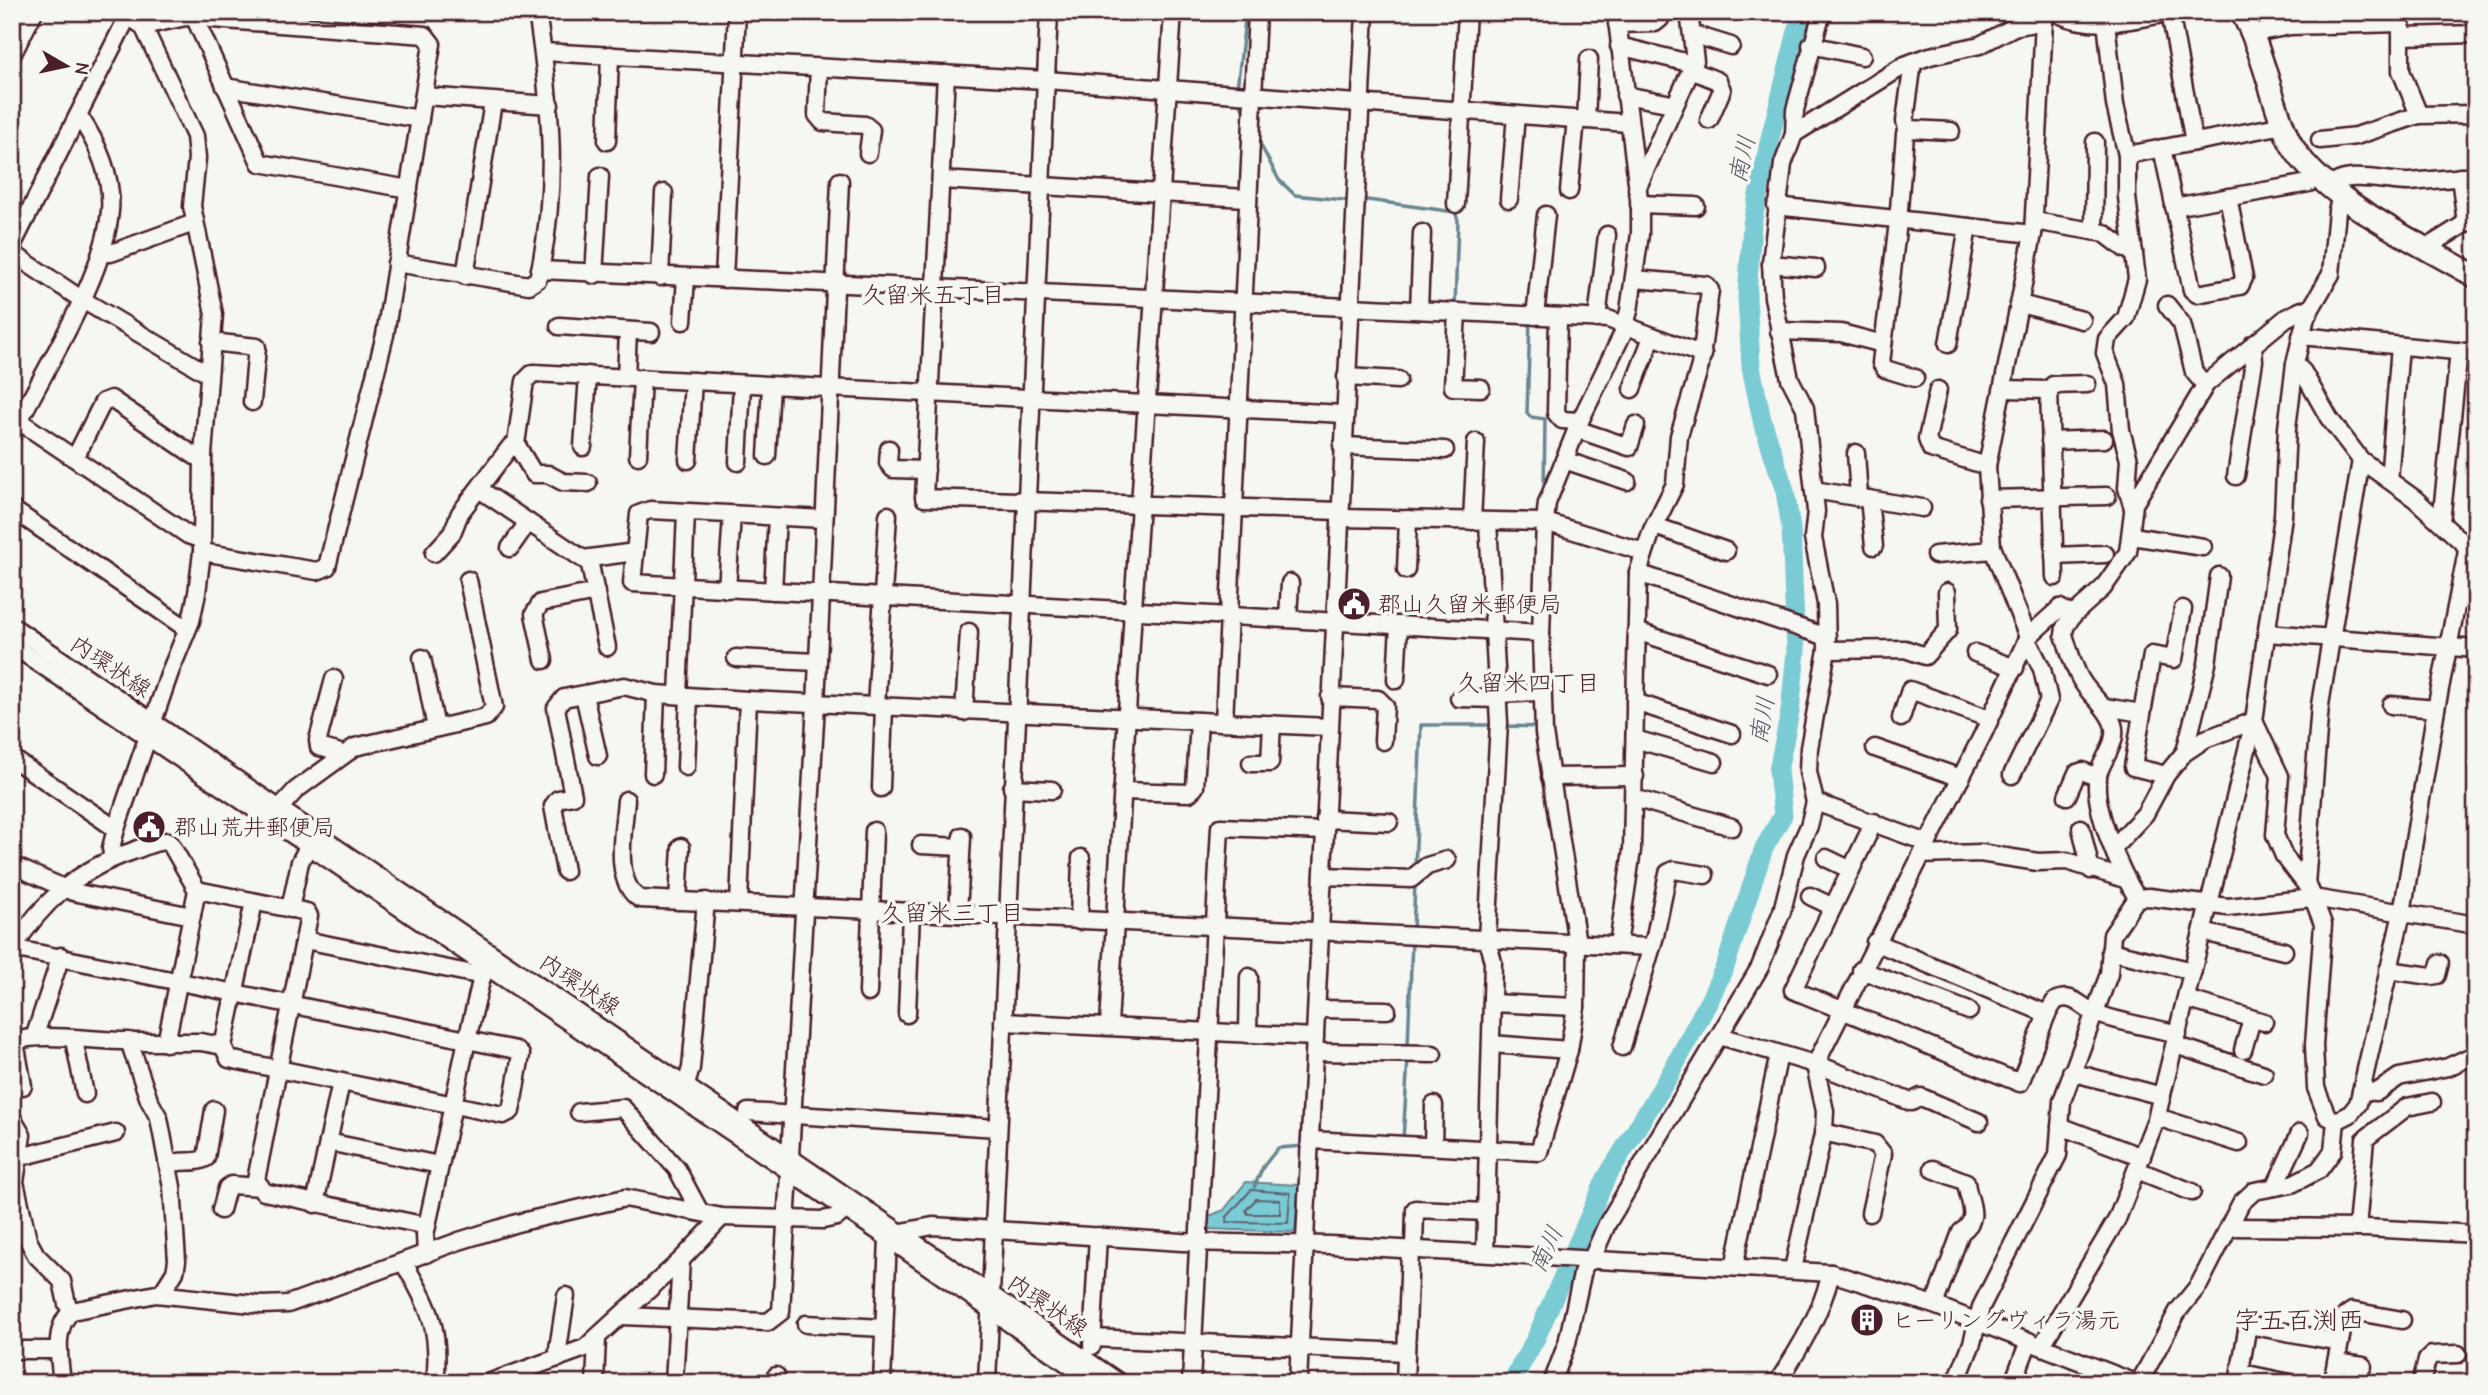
<svg xmlns="http://www.w3.org/2000/svg" width="2488" height="1395" font-family="'Comic Neue','Klee One',sans-serif">
<style>
.water{fill:#7acbd4;stroke:#678690;stroke-width:2}
.lines{fill:none;stroke-linecap:round;stroke-linejoin:round}
.shore{stroke:#5d646f;stroke-width:2}
.stream{stroke:#678690;stroke-width:3.5}
.river{stroke:#7acbd4;stroke-width:19}
.minor-casing{stroke:#4a1f2b;stroke-width:21}
.major-casing{stroke:#4a1f2b;stroke-width:26}
.minor{stroke:#f6f6f2;stroke-width:16}
.major{stroke:#f6f6f2;stroke-width:21}
.labels{text-anchor:middle;stroke-width:7;stroke-linejoin:round;paint-order:stroke}
.poi-label{font-size:23px;fill:#4a1f2b;stroke:#f6f6f2;text-anchor:start}
.street-label{font-size:23px;fill:#4a1f2b;stroke:#f6f6f2}
.water-label{font-size:24px;font-style:italic;fill:#58535e;stroke:#f6f6f2}
.neighbourhood-label{font-size:24px;fill:#4a1f2b;stroke:#f6f6f2}
.quarter-label{font-size:26px;fill:#4a1f2b;stroke:#f6f6f2}
</style>
<rect width="100%" height="100%" fill="#f6f6f2"/>
<filter id="ink" filterUnits="userSpaceOnUse"><feTurbulence type="fractalNoise" baseFrequency=".0143" numOctaves="2"/><feDisplacementMap in="SourceGraphic" scale="14" xChannelSelector="R" yChannelSelector="G"/><feConvolveMatrix kernelMatrix="1 2 1 2 8 2 1 2 1" color-interpolation-filters="sRGB"/></filter>
<g filter="url(#ink)">
<polygon class="water" points="1246,1182 1299,1185 1295,1232 1206,1229 1207,1217 1224,1210"/>
<g class="lines">
<g class="shore">
<polygon points="1251,1190 1290,1193 1288,1223 1227,1222 1227,1217"/>
<polygon points="1256,1199 1280,1200 1280,1214 1248,1214 1246,1210"/>
</g>
<g class="stream">
<polyline points="1237,89 1246,12"/>
<polyline points="1238,100 1246,115"/>
<polyline points="1257,138 1279,180 1295,195 1353,201"/>
<polyline points="1360,199 1455,212 1458,220 1455,307"/>
<polyline points="1530,320 1527,413 1531,417 1545,419 1544,491"/>
<polyline points="1504,726 1539,727"/>
<polyline points="1415,869 1421,725 1493,725"/>
<polyline points="1413,932 1415,883"/>
<polyline points="1408,1047 1412,939"/>
<polyline points="1403,1140 1408,1058"/>
<polyline points="1254,1187 1263,1167 1278,1148 1305,1146"/>
</g>
<polyline class="river" points="1511,1383 1536,1338 1606,1178 1669,1076 1710,999 1726,964 1764,848 1783,815 1778,771 1790,712 1796,651 1791,528 1785,491 1762,420 1751,367 1747,297 1752,224 1771,134 1802,12"/>
<defs>
<g id="minor">
<polyline points="198,12 197,23 260,163 409,189"/>
<polyline points="2105,12 2115,105 2127,155 2127,197 2137,279 2126,318 2107,339 2105,353 2117,384 2121,430 2129,460 2127,488 2133,508"/>
<polyline points="2170,12 2194,142"/>
<polyline points="2401,13 2401,71 2419,115"/>
<polyline points="1617,24 1655,23 1660,19 1659,12"/>
<polyline points="143,26 186,17 425,35 432,44 385,335 327,567 317,571 202,552"/>
<polyline points="1692,34 1731,46"/>
<polyline points="2250,34 2290,26 2401,23"/>
<polyline points="2403,36 2476,34"/>
<polyline points="1811,45 1862,56"/>
<polyline points="1619,46 1685,62"/>
<polyline points="543,52 1046,80 1628,123"/>
<polyline points="12,55 34,12"/>
<polyline points="819,67 817,115 823,122 865,125 871,130 868,153"/>
<polyline points="1691,70 1718,81 1722,90 1709,120"/>
<polyline points="946,74 924,498 1340,511"/>
<polyline points="225,87 420,119"/>
<polyline points="1625,95 1667,103"/>
<polyline points="424,96 550,105"/>
<polyline points="1586,120 1589,59"/>
<polyline points="1907,129 1905,121 1913,62"/>
<polyline points="1794,134 1905,65 1930,56 1980,45 2014,27 2044,21"/>
<polyline points="2320,140 2356,136 2419,115 2476,114"/>
<polyline points="607,141 610,55"/>
<polyline points="2162,148 2192,290 2197,294 2240,286 2244,278 2228,197"/>
<polyline points="2127,155 2284,125"/>
<polyline points="941,180 1246,198"/>
<path d="M2331 187C2345 169 2389 183 2410 182 2432 180 2454 178 2476 176"/>
<polyline points="1637,189 1695,61 1689,12"/>
<polyline points="1569,191 1576,119"/>
<polyline points="1509,199 1516,115"/>
<polyline points="1456,204 1467,12"/>
<polyline points="1639,204 1696,206"/>
<polyline points="1776,206 2033,234"/>
<polyline points="2174,207 2309,183 2318,177"/>
<polyline points="2034,221 2104,233 2125,249 2134,252"/>
<polyline points="2094,231 2095,142"/>
<polyline points="12,246 130,12"/>
<polyline points="2426,248 2466,223 2460,177"/>
<polyline points="12,253 81,299 208,374"/>
<polyline points="101,253 111,253 194,223"/>
<path d="M396 263 529 285 538 279C559 188 551 103 537 12"/>
<polyline points="1771,264 1816,268"/>
<polyline points="540,270 1608,319 1703,355"/>
<polyline points="594,275 600,176"/>
<polyline points="465,276 493,102"/>
<polyline points="660,277 664,193"/>
<polyline points="724,279 737,12"/>
<polyline points="2020,304 2082,320"/>
<polyline points="2167,305 2182,324 2194,372 2205,385"/>
<polyline points="1419,310 1422,233"/>
<polyline points="1457,312 1453,387 1481,388"/>
<polyline points="1535,316 1546,215"/>
<polyline points="1558,317 1556,413 1562,420 1580,421"/>
<polyline points="1597,319 1607,235"/>
<polyline points="683,321 686,278"/>
<polyline points="559,326 651,332"/>
<polyline points="1779,331 1841,333 1883,344"/>
<polyline points="2301,336 2476,353"/>
<polyline points="211,342 257,347 252,402"/>
<polyline points="1948,344 1968,227"/>
<polyline points="2295,364 2303,372 2329,418 2361,460 2415,499 2474,553"/>
<polyline points="626,377 628,331"/>
<polyline points="1346,377 1398,380"/>
<polyline points="1915,378 1885,369 1881,363 1898,222 1905,134 1910,129 1951,131"/>
<polyline points="1632,389 1652,337"/>
<polyline points="2003,389 2049,390 2053,385 2087,384"/>
<polyline points="1938,390 1927,439 1931,449 1987,466"/>
<polyline points="2049,390 2055,577"/>
<polyline points="19,421 188,535 202,540"/>
<polyline points="1576,429 1629,447 1636,425"/>
<path d="M12 435C42 373 105 277 110 211 113 176 98 144 79 116"/>
<polyline points="2050,441 2104,439"/>
<polyline points="1342,446 1445,450"/>
<polyline points="583,447 588,375"/>
<polyline points="889,449 888,463 893,469 926,470"/>
<polyline points="1856,453 1859,497"/>
<polyline points="638,456 642,378"/>
<polyline points="767,456 771,386"/>
<polyline points="75,458 103,402 111,399 195,456 203,458"/>
<polyline points="688,460 693,381"/>
<polyline points="1564,460 1627,481"/>
<polyline points="738,462 742,384"/>
<polyline points="2236,476 2254,361 2253,344"/>
<polyline points="2389,480 2400,346"/>
<polyline points="588,483 563,482 548,474 534,474 516,444 525,381 533,373 1344,414"/>
<polyline points="479,489 583,559 635,552"/>
<polyline points="1814,490 1922,508"/>
<polyline points="1869,499 1874,546"/>
<polyline points="1988,499 2107,496"/>
<polyline points="12,509 187,629"/>
<polyline points="1340,518 1545,522 1644,552"/>
<polyline points="824,519 650,510 639,514 632,583 1541,633"/>
<polyline points="1472,521 1476,442"/>
<polyline points="2441,522 2459,351"/>
<polyline points="1655,526 1726,551"/>
<polyline points="2132,536 2203,547"/>
<polyline points="510,548 528,522"/>
<polyline points="434,553 452,533 460,513 510,447 516,444"/>
<polyline points="1935,555 1993,550"/>
<polyline points="2054,556 2105,554"/>
<polyline points="589,560 607,647"/>
<polyline points="1406,570 1408,519"/>
<polyline points="1638,573 1827,637"/>
<polyline points="727,589 732,515"/>
<polyline points="773,591 777,517"/>
<polyline points="1288,618 1290,583"/>
<polyline points="12,626 1120,1383"/>
<polyline points="1636,631 1768,674"/>
<polyline points="2267,633 2476,649"/>
<polyline points="2028,637 1992,547 1987,466 2033,234 2044,21 2047,12"/>
<polyline points="12,645 888,1238 1095,1383"/>
<polyline points="1827,650 1905,649 1925,656 1948,630 1947,592"/>
<polyline points="1975,653 2015,668"/>
<polyline points="422,658 436,728"/>
<polyline points="736,658 817,662"/>
<polyline points="544,660 534,614 541,603 596,592"/>
<polyline points="334,679 318,740 319,747 337,752 341,756"/>
<polyline points="1396,680 1399,625"/>
<polyline points="1497,694 1537,692"/>
<polyline points="584,695 598,756"/>
<polyline points="678,695 686,513"/>
<polyline points="1330,697 1378,699 1385,706 1383,741"/>
<polyline points="1459,698 1497,699"/>
<polyline points="1635,702 1732,734"/>
<polyline points="2391,705 2436,709"/>
<polyline points="876,706 888,515"/>
<polyline points="2104,707 2142,713"/>
<polyline points="964,712 969,632"/>
<polyline points="1901,718 1910,690 1990,719"/>
<polyline points="1224,722 1257,12"/>
<polyline points="1635,739 1714,762"/>
<polyline points="1875,748 1961,778"/>
<polyline points="2185,752 2207,664 2219,576"/>
<polyline points="12,758 116,829"/>
<polyline points="1251,763 1270,763 1272,724"/>
<polyline points="686,767 689,696"/>
<polyline points="653,774 656,694"/>
<polyline points="2012,775 2049,700 2042,669 2031,647 2026,643"/>
<polyline points="2166,775 2133,767 2152,655 2174,659 2183,609"/>
<polyline points="1550,777 1635,776"/>
<polyline points="881,788 884,707"/>
<polyline points="1012,788 1052,790"/>
<polyline points="1122,791 1189,793 1195,787 1199,721"/>
<polyline points="2067,796 2077,773 2083,771 2098,778"/>
<polyline points="1634,798 1732,827"/>
<path d="M626 800C624 828 612 882 640 899L1652 947"/>
<polyline points="1815,802 1928,843"/>
<polyline points="274,814 296,790 355,747 486,717 494,707 468,580"/>
<polyline points="1325,819 1389,822"/>
<polyline points="1874,822 1793,990 2020,1083 2047,1014 1875,942"/>
<polyline points="2081,828 2091,870"/>
<polyline points="921,845 961,847"/>
<polyline points="2114,847 2145,814 2166,775 2184,753 2205,739 2254,721 2280,776 2275,835 2284,856 2310,890 2323,924 2314,1045 2316,1088 2327,1116 2336,1121 2333,1151 2319,1170 2292,1184 2254,1191 2241,1203 2199,1285 2178,1311 2139,1383"/>
<polyline points="1921,855 1980,853 2038,862 2067,861 2125,879"/>
<polyline points="113,858 111,848 116,829 170,672 191,621 197,593 202,552 203,455 214,314 192,206 197,158 195,136 143,26 128,16"/>
<polyline points="1826,858 1851,870"/>
<polyline points="12,865 73,892 192,916"/>
<polyline points="565,871 553,806 558,799 573,796 556,708 564,698 624,686 656,694 748,700 1329,727"/>
<polyline points="1323,876 1411,879 1427,866 1447,860"/>
<polyline points="2306,885 2320,705 2361,460"/>
<polyline points="197,890 307,912 309,916 256,1180 264,1192 427,1226"/>
<polyline points="1810,896 1833,907"/>
<path d="M2137 898C2121 872 2091 806 2098 775 2102 759 2119 742 2113 724 2107 706 2090 696 2081 680 2073 667 2069 649 2064 635L2065 627 2073 615 2103 588 2128 552 2134 504 2206 384 2286 318 2302 310H2310"/>
<polyline points="678,901 681,847"/>
<polyline points="254,902 223,1046 229,1059 503,1115 511,1111 521,1055 516,1050 467,1040 425,1235 426,1254"/>
<polyline points="739,902 748,700"/>
<polyline points="290,909 300,862 309,845"/>
<polyline points="958,914 962,836"/>
<polyline points="1079,921 1081,858"/>
<polyline points="2203,932 2284,951"/>
<polyline points="305,940 483,976"/>
<polyline points="1618,945 1632,850 1638,573 1652,530 1675,484 1679,436 1700,366 1710,290 1706,285 1634,279"/>
<polyline points="12,948 467,1040 485,964"/>
<path d="M12 950C41 902 79 869 133 851 144 847 157 840 169 841L197 890 166 1043"/>
<polyline points="2110,951 2193,971"/>
<polyline points="1861,970 1969,1011"/>
<polyline points="2388,970 2431,976 2437,975 2440,963"/>
<polyline points="868,993 874,831"/>
<polyline points="2186,999 2264,1022"/>
<polyline points="1492,1003 1576,1007"/>
<polyline points="1317,1009 1387,1010"/>
<polyline points="907,1014 911,912"/>
<path d="M2047 1014 2055 1001C2074 992 2081 1008 2095 1013 2121 1023 2151 1027 2178 1034"/>
<polyline points="1003,1022 1315,1037"/>
<polyline points="1109,1025 1133,609 1173,12"/>
<polyline points="1248,1034 1249,977"/>
<polyline points="35,1035 61,956"/>
<polyline points="1720,1036 1821,1066 1911,1102 1921,1097 1979,1122"/>
<polyline points="74,1040 85,1094"/>
<polyline points="15,1042 23,1086"/>
<polyline points="129,1042 201,1042 223,1046"/>
<path d="M12 1043C34 1030 99 1042 129 1041L149 1100 159 1118 172 1187 177 1261 175 1272 161 1294"/>
<polyline points="1491,1044 1569,1050"/>
<polyline points="2175,1045 2264,1074"/>
<polyline points="1622,1047 1655,936 1668,873 1674,870 1705,875"/>
<polyline points="2243,1050 2252,1019"/>
<polyline points="1315,1052 1433,1054"/>
<polyline points="2071,1072 2162,1096"/>
<polyline points="686,1085 691,1068 706,901"/>
<polyline points="2361,1091 2377,1092 2399,1077 2448,1067 2476,1054"/>
<polyline points="579,1112 623,1108 677,1169 700,1212"/>
<polyline points="748,1112 998,1128"/>
<polyline points="2157,1117 2239,1143"/>
<polyline points="12,1118 22,1135 15,1182 28,1240 36,1255 62,1281 67,1304 72,1311"/>
<polyline points="2336,1121 2350,1114 2358,1104 2402,913 2436,709 2468,546 2470,542 2476,542"/>
<polyline points="2060,1126 2142,1157"/>
<polyline points="1823,1132 1875,1144 1883,1154 1870,1213"/>
<polyline points="1310,1140 1539,1152 1569,1050 1576,1007 1577,943 1544,733 1541,633 1545,522 1547,503 1580,421 1622,335 1629,311 1640,234 1640,207 1616,12"/>
<polyline points="328,1142 439,1165"/>
<polyline points="1433,1146 1434,1105"/>
<polyline points="20,1157 116,1133"/>
<path d="M168 1165C181 1158 194 1165 206 1158L214 1110"/>
<path d="M1933 1169 1966 1182C1968 1202 1982 1218 1961 1232L1934 1305"/>
<polyline points="2137,1170 2192,1192"/>
<polyline points="2275,1187 2300,1133"/>
<polyline points="315,1204 341,1082"/>
<polyline points="221,1210 227,1188 231,1185 261,1187"/>
<polyline points="2228,1227 2366,1228 2476,1234"/>
<polyline points="2357,1228 2365,1139 2407,1107 2432,1102"/>
<polyline points="902,1232 933,1226 1182,1242 1330,1245 1831,1273 1934,1305 2136,1383"/>
<polyline points="1414,1250 1415,1209 1486,1212"/>
<polyline points="1485,1253 1493,962 1487,939 1499,723 1488,522"/>
<polyline points="1591,1261 1607,1224 1760,967 1782,911 1796,855 1809,826 1815,802 1808,772 1809,748 1827,650 1826,604 1813,538 1816,511 1805,408 1790,379 1773,297 1771,263 1783,164 1794,134 1795,110 1822,12"/>
<path d="M403 1262C430 1306 441 1330 435 1383"/>
<polyline points="1734,1267 1779,1054"/>
<polyline points="1793,1269 1824,1130 1825,1111 1815,1065 1983,734 2028,637 2060,608 2073,615"/>
<polyline points="622,1316 768,1322 781,1312 816,704 840,181"/>
<polyline points="806,1324 884,1328"/>
<polyline points="1093,1338 1405,1352"/>
<polyline points="2042,1345 2117,1219 2156,1119 2254,721 2283,516 2287,428 2295,364 2306,317 2331,274 2337,211 2341,196"/>
<polyline points="1092,1346 1098,1236"/>
<polyline points="12,1350 59,1350"/>
<polyline points="559,1358 558,1349 566,1296"/>
<polyline points="2336,1362 2363,1366"/>
<polyline points="2239,1377 2247,1330 2253,1326 2340,1342"/>
<path d="M62 1383C60 1360 52 1328 72 1311L156 1294 262 1305 288 1304 459 1241 517 1223 625 1198 722 1217 823 1220 837 1217 846 1209"/>
<polyline points="488,1383 585,1348 681,1260 722,1217"/>
<polyline points="595,1383 597,1338"/>
<polyline points="674,1383 681,1260"/>
<polyline points="776,1383 776,1376"/>
<polyline points="882,1383 888,1238"/>
<polyline points="987,1383 1049,12"/>
<polyline points="1191,1383 1220,827 1324,831"/>
<polyline points="1298,1383 1365,12"/>
<polyline points="1405,1383 1410,1250"/>
<polyline points="1552,1383 1567,1343 1585,1261"/>
<path d="M1777 1383C1800 1348 1821 1314 1831 1273"/>
<polyline points="1956,1383 1972,1343 1981,1307 2058,1155 2062,1101 2109,974 2112,935 2137,898 2149,897 2228,907 2313,898 2476,925"/>
<polyline points="2013,1383 2029,1341"/>
<polyline points="2236,1383 2247,1374 2290,1383"/>
<polyline points="2332,1383 2345,1316 2352,1311 2402,1320"/>
<polyline points="2421,1383 2427,1360 2432,1355 2458,1354"/>
</g>
<g id="major">
<path d="M2060 12C2092 27 2127 18 2160 12"/>
<path d="M2241 12C2262 46 2271 100 2288 138 2316 197 2420 243 2476 277"/>
</g>
</defs>
<use href="#minor" class="minor-casing"/>
<use href="#major" class="major-casing"/>
<use href="#minor" class="minor"/>
<use href="#major" class="major"/>
</g>
</g>
<defs>
<symbol id="civic-disc" viewBox="-11 -11 22 22"><circle r="9.5" fill="#4a1f2b" stroke="#f6f6f2"/><path d="M-.6-6.5H3V-4.5H.6V-3L4-1V1h2V6H-6V1h2V-1L-.6-3ZM-1.2 2.5V6h2.4V2.5Z" fill="#fff"/></symbol>
<symbol id="building-disc" viewBox="-11 -11 22 22"><circle r="9.5" fill="#4a1f2b" stroke="#f6f6f2"/><path d="M-4-6H4V6H1V3H-1V6H-4ZM-2.5-4.3h1.7v1.8h-1.7ZM.8-4.3h1.7v1.8H.8ZM-2.5-1h1.7V.8h-1.7ZM.8-1h1.7V.8H.8Z" fill="#fff"/></symbol>
</defs>
<g fill-rule="evenodd">
<use href="#civic-disc" x="1335" y="585" width="38" height="38"/>
<use href="#civic-disc" x="130" y="808" width="38" height="38"/>
<use href="#building-disc" x="1848" y="1301" width="38" height="38"/>
</g>
<g class="labels">
<g class="poi-label">
<text x="1378" y="612">郡山久留米郵便局</text>
<text x="174" y="835">郡山荒井郵便局</text>
<text x="1892" y="1328">ヒーリングヴィラ湯元</text>
</g>
<g class="street-label">
<text transform="translate(111 666) rotate(34)" y="8">内環状線</text>
<text transform="translate(580 984) rotate(34)" y="8">内環状線</text>
<text transform="translate(1048 1305) rotate(35)" y="8">内環状線</text>
</g>
<g class="water-label">
<text transform="translate(1742 159) rotate(-77)" y="8">南川</text>
<text transform="translate(1762 720) rotate(-80)" y="8">南川</text>
<text transform="translate(1546 1249) rotate(-65)" y="8">南川</text>
</g>
<g class="neighbourhood-label">
<text x="933" y="303">久留米五丁目</text>
<text x="1528" y="691">久留米四丁目</text>
<text x="952" y="921">久留米三丁目</text>
</g>
<g class="quarter-label">
<text x="2299" y="1329">字五百渕西</text>
</g>
</g>
<rect width="2488" height="1395" fill="none" stroke="#f6f6f2" stroke-width="42"/>
<rect x="21" y="21" width="2446" height="1353" fill="none" stroke="#4a1f2b" stroke-width="2.5" filter="url(#ink)"/>
<g transform="translate(66 66) rotate(99)" stroke="#f6f6f2" stroke-width="5" paint-order="stroke">
<path d="M0-5L12 26L0 18L-12 26Z" fill="#4a1f2b"/>
<text y="-10" font-size="19" font-weight="bold" text-anchor="middle" fill="#4a1f2b">N</text>
</g>
</svg>
